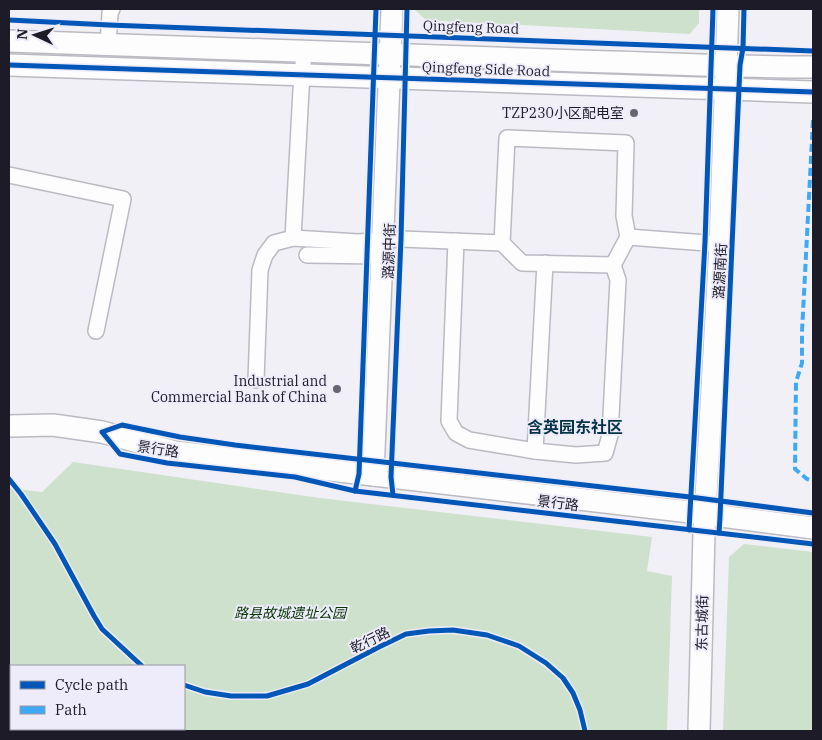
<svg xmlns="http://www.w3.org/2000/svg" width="822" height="740" font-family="'IBM Plex Serif','Noto Sans SC',serif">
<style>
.green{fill:#cde1cc;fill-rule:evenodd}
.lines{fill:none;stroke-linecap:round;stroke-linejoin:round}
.street-casing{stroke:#bbbac2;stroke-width:18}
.secondary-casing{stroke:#bbbac2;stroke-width:24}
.street{stroke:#fdfdfe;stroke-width:15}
.secondary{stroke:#fdfdfe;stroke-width:21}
.quiet{stroke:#3fa9f5;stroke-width:4;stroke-dasharray:8 4;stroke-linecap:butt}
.cycleway-casing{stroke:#eeecfa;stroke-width:8}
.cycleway{stroke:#0057b8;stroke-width:5}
.poi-dot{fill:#676670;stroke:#eeecfa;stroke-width:2}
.labels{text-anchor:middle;stroke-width:4;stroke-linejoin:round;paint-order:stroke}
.street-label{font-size:14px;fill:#1d1b28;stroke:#eeecfa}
.poi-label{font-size:14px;fill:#1d1b28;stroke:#eeecfa;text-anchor:end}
.park-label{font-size:14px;font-style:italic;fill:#063600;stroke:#eeecfa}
.quarter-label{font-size:16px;font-weight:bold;fill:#033348;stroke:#eeecfa}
</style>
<rect width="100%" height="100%" fill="#f0f0f6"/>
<g class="green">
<polygon points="414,9 699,9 699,23 690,34 426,20"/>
<path d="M73 462 320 498 652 537 647 571 672 576 667 731H9V488L42 492ZM184 666V729H11V666Z"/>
<polygon points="744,544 813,552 813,731 723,731 729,557"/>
</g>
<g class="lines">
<defs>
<g id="street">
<polyline points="108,45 110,13 112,9"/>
<polyline points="9,175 123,199 96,331"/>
<polyline points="293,238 301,90 304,52"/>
<polyline points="456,241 449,421 456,433 469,440 535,451 576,455 605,453 610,435 618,280 613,265"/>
<polyline points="502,243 507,138 626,143 624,216 628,237"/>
<polyline points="307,255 382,256"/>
<polyline points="256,380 260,270 265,255 274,243 293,238 358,242 401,239 502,243 522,263 613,265 628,237 720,244"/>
<polyline points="535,451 545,263"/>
</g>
<g id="secondary">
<path d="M9 41C199 49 389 56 579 61 657 63 735 67 813 67"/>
<polyline points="9,65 813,92"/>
<polyline points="9,426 53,425 102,432 175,452 690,512 813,528"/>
<polyline points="373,475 392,9"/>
<polyline points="699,731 704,532 720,244 728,9"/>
</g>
</defs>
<use href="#street" class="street-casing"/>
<use href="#secondary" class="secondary-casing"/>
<use href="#street" class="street"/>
<use href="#secondary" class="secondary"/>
<polyline class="quiet" points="813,120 802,332 802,363 796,382 795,469 807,479 813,481"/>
<defs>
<g id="cycleway">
<polyline points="9,20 109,25 813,51"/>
<polyline points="9,65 813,92"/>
<polyline points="9,479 21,494 55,544 94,616 102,629 142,666"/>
<polyline points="355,491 359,474 376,9"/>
<polyline points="393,495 391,477 401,239 407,9"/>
<polyline points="813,513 690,497 235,445 180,437 122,425 102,432 120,454 167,463 295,477 355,491 813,544"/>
<polyline points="689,530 705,242 713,9"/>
<polyline points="719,533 720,517 740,65 743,48 744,9"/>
<polyline points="184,685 205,692 231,696 267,696 308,684 379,647 406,634 429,631 453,630 487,635 519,646 546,663 563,678 573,693 580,710 585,731"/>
</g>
</defs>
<use href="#cycleway" class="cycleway-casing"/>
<use href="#cycleway" class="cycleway"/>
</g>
<g class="poi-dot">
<circle cx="634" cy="113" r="5"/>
<circle cx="337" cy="389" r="5"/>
</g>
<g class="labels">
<g class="street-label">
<text transform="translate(471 27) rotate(2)" y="5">Qingfeng Road</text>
<text transform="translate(486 69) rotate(2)" y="5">Qingfeng Side Road</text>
<text transform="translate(389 251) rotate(-88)" y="5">潞源中街</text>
<text transform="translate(720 271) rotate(-87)" y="5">潞源南街</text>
<text transform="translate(158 449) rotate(9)" y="5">景行路</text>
<text transform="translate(558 503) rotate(7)" y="5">景行路</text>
<text transform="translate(702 623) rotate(-89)" y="5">东古城街</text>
<text transform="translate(370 640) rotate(-26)" y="5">乾行路</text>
</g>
<g class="poi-label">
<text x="624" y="118">TZP230小区配电室</text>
<text x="327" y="386">Industrial and<tspan x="327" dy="16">Commercial Bank of China</tspan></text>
</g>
<g class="park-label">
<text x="290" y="618">路县故城遗址公园</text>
</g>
<g class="quarter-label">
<text x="575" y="433">含英园东社区</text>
</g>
</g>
<rect width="822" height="740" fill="none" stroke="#1d1b28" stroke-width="20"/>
<rect x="10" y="665" width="175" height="65" fill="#eeecfa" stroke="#9a98a6"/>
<rect x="20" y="681" width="25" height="8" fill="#0057b8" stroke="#9a98a6"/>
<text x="55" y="690" font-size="15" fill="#1d1b28">Cycle path</text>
<rect x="20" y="706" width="25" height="8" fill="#3fa9f5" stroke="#9a98a6"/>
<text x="55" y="715" font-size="15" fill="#1d1b28">Path</text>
<g transform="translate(35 35) rotate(274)" stroke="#eeecfa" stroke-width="4" paint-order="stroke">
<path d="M0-4L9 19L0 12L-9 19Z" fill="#1d1b28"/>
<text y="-8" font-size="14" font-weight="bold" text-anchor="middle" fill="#1d1b28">N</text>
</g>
</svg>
